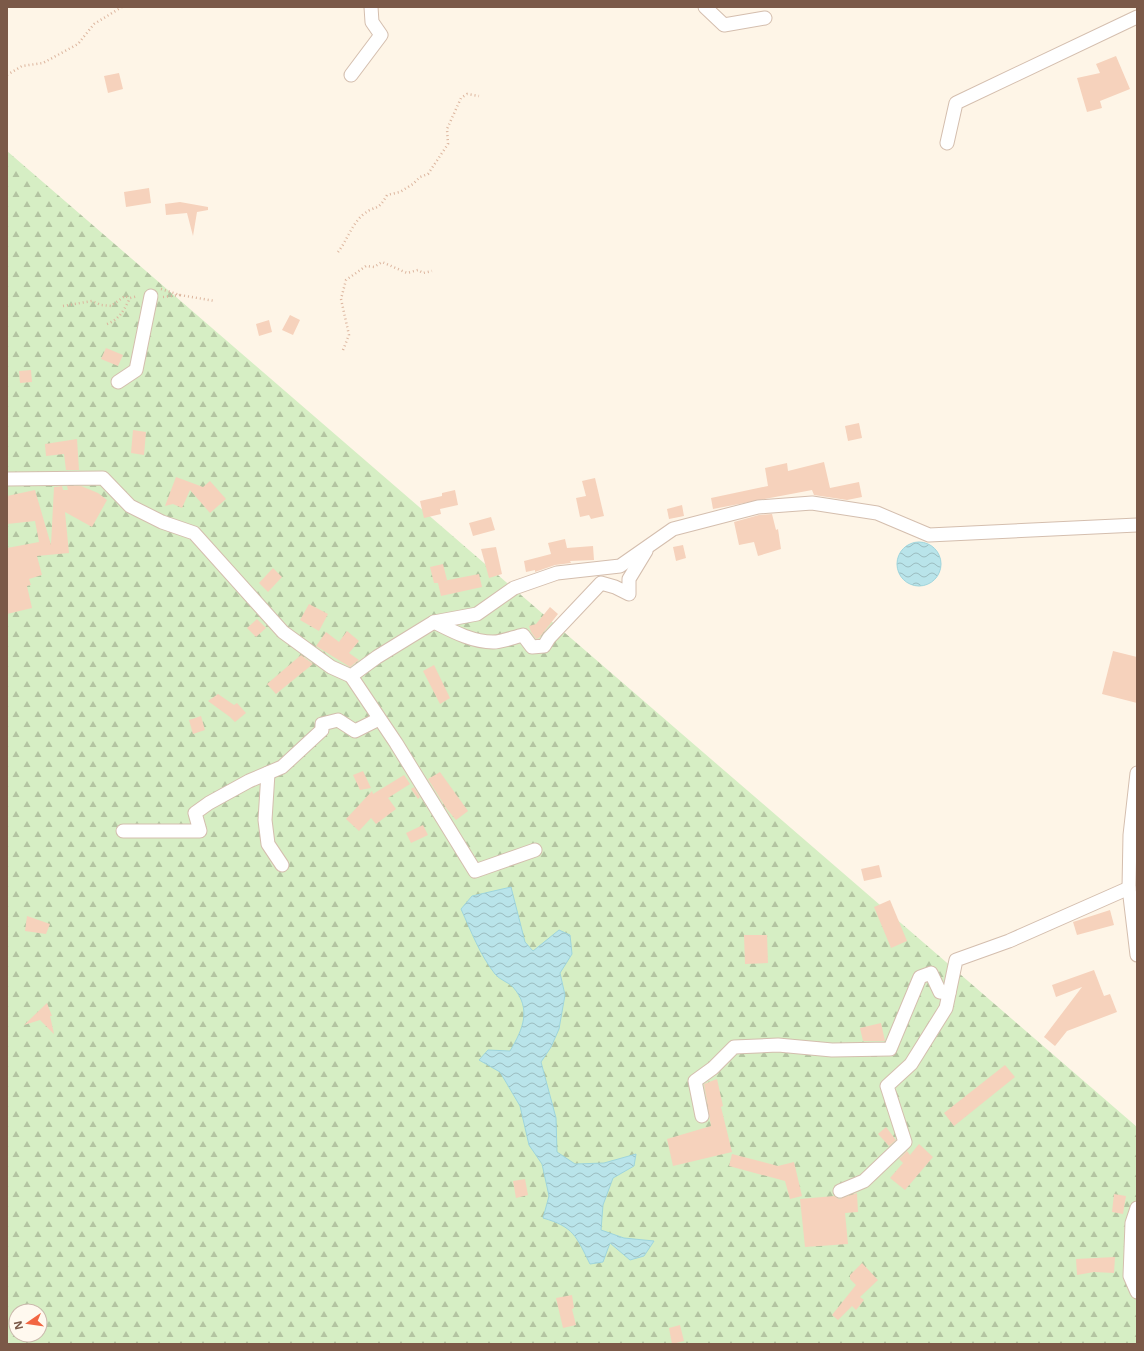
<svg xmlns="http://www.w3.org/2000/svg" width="1144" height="1351" font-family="'Noto Sans',sans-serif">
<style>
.forest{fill:url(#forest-firs);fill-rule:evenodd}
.water{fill:url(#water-waves);stroke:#9ed5dd}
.building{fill:#f6d2bc}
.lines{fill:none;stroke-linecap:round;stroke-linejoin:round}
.minor-casing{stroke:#d4beae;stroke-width:15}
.path{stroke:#dcb59e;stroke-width:2.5;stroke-dasharray:1 3;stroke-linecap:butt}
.minor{stroke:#fff;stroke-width:13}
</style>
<defs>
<pattern id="forest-firs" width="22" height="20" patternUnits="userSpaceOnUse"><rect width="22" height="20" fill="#d6eec4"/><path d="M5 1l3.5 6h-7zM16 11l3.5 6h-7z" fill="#b3c4a1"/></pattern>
<pattern id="water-waves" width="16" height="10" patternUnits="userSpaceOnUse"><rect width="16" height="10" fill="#b9e4ea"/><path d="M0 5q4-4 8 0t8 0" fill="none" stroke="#9bbcc0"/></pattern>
</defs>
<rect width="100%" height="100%" fill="#fef5e7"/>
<path class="forest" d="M7 151 1137 1127V1344H7ZM16 1311H40V1335H16Z"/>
<g class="water">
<circle cx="919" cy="564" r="22"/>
<path d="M511 887 525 942 533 951 559 930 570 935 572 954 560 973 565 995 559 1029 551 1047 541 1062 556 1118 557 1152 575 1164 604 1163 636 1154 634 1166 613 1178 603 1205 601 1230 624 1238 654 1241 644 1256 630 1260 610 1243 603 1262 590 1264C576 1236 574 1227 543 1218L549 1196 542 1164 529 1145 520 1106 500 1072 479 1060 488 1050 510 1051C523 1029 532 1009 513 987 508 982 500 980 495 974 480 955 471 931 461 909L472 896Z"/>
</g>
<g class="building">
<polygon points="1116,56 1130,89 1100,101 1102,108 1087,112 1077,78 1100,73 1096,64"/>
<polygon points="119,73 123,89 108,93 104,76"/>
<polygon points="149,188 151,203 126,207 124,192"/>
<polygon points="180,202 208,207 208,210 197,212 193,236 187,213 166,215 165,204"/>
<polygon points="290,315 300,320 293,335 282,330"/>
<polygon points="269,320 272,332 259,336 256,324"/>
<polygon points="106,348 123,355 118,366 101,359"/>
<polygon points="31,370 32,382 20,383 19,371"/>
<polygon points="859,423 862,438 848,441 845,426"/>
<polygon points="133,430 146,432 144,455 131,453"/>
<polygon points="77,439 79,470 66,470 64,454 46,456 45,444"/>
<polygon points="824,462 830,488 859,482 862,497 847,500 814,495 812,490 713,509 711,498 768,486 765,468 787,463 788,471"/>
<polygon points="176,477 203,487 210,481 226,499 210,513 190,490 182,508 173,504 165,506"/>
<polygon points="595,478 604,516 591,519 589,515 580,517 576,498 586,496 582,481"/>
<polygon points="62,486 63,490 68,490 67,486 81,486 98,493 107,500 92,527 65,512 69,553 37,556 42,575 29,579 31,585 27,586 32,608 7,614 7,548 39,542 35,521 7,524 7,496 35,490 51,545 54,487"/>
<polygon points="455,490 458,505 440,509 441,514 424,518 420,501 442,496 442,493"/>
<polygon points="682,505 684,516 669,519 667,509"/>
<polygon points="772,514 776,530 778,529 781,549 758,556 754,542 739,545 734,522 759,515"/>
<polygon points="491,517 495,530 473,536 469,523"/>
<polygon points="565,539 567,548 593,546 594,560 570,561 571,563 555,565 535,572 535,570 526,572 524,561 551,554 548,543"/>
<polygon points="683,545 686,558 676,561 673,547"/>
<polygon points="496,547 502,574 489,578 481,549"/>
<polygon points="443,564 447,580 443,581 479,574 482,587 441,596 438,583 434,583 430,567"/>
<polygon points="273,568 282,577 268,592 259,583"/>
<polygon points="309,604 328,614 319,631 300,620"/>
<polygon points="550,607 558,614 539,638 536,639 531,632 529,626 536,624"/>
<polygon points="257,619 266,628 256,637 247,628"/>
<polygon points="347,631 359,641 349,653 359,660 350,667 316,646 326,632 339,642"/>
<polygon points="1113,651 1137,657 1137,703 1102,694"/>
<polygon points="301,655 313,664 276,694 267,684"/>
<polygon points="434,665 450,698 440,704 423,671"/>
<polygon points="218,694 234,705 237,703 246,713 235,722 230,717 208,701"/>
<polygon points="201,716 205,730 193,734 189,720"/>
<polygon points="363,771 371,788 360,790 353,775"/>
<polygon points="440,772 468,811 456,820 446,808 428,779"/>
<polygon points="404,775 410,784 388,798 396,809 376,824 371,818 359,831 346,819 372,791 373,794"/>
<polygon points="414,787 420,797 418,799 411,789"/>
<polygon points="423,825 428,835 411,843 406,833"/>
<polygon points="879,865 882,877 864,881 861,869"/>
<polygon points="890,900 907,941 891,948 874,907"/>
<polygon points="1110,910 1114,925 1077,935 1073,922"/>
<polygon points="27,916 50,924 46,934 25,931"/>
<polygon points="744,935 767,935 768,963 745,964"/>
<polygon points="1094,970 1104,996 1110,994 1117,1012 1067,1031 1055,1046 1044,1037 1082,987 1056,997 1052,985"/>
<polygon points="47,1003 52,1016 50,1016 54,1034 40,1020 24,1025"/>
<polygon points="881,1023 885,1041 863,1041 860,1028"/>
<polygon points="1005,1065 1015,1077 954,1126 944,1113"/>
<polygon points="717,1079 723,1106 721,1107 732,1152 673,1166 667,1139 711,1126 704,1084"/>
<polygon points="886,1127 896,1140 889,1146 878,1134"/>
<polygon points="919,1144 933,1157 905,1190 890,1178 903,1163 899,1159 907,1151 910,1155"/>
<polygon points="732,1154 778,1166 794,1162 802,1196 790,1199 785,1181 729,1166"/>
<polygon points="525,1179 528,1195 516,1198 513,1181"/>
<polygon points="857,1193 858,1212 845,1213 848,1244 805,1247 800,1199 834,1196 839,1199"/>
<polygon points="1114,1194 1126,1196 1123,1214 1112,1212"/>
<polygon points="1115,1257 1114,1273 1094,1272 1077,1275 1076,1259"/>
<polygon points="862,1263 878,1280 860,1297 864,1300 856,1310 852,1306 838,1320 832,1315 856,1285 850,1279 850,1275"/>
<polygon points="572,1295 574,1308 572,1309 576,1325 563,1328 556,1298"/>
<polygon points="680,1325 684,1341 672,1344 669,1328"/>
</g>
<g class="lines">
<defs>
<g id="minor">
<polyline points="705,7 724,25 765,18"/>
<polyline points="351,75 381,35 372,22 371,7"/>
<polyline points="947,143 956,103 1137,17"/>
<polyline points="118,382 136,370 151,296"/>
<polyline points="7,479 103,478 130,506 162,522 194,533 283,632 331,667 351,676 377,657 434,622 477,614 514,588 557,573 620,566 673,529 758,507 812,503 877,513 929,535 1137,525"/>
<path d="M434 622C452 631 472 642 493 642 502 642 514 637 523 635L532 647 544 646 549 638 601 583 615 587 629 594V579L646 551"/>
<polyline points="351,676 396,743 475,871 535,850"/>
<polyline points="268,773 265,820 268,844 282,865"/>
<polyline points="1137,773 1130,835 1129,888 1137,955"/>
<polyline points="123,831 200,831 195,813 209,803 249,781 282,767 322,730 322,724 338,720 355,731 379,719"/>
<polyline points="702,1116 695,1081 713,1068 734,1047 778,1045 832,1050 890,1049 920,977 931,973 940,992 949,993"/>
<polyline points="840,1191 864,1181 905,1142 887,1086 911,1064 946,1008 956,960 1009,941 1129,888"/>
<polyline points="1137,1208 1132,1223 1130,1276 1137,1292"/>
</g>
</defs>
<use href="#minor" class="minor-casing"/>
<g class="path">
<polyline points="7,75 22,66 43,63 78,44 94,24 122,7"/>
<path d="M338 252C347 241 352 223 364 214 376 204 377 213 387 195L400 192 413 184 420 177 428 174 448 144 447 129 461 98 467 94 479 96"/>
<polyline points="161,289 180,295 215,301"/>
<polyline points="163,297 180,295"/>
<polyline points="63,306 92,301 101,305 111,306 125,296 130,298"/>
<path d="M107 324C120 319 124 310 130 298L138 296"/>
<polyline points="343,350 349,335 341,299 346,280 366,266 374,267 382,262 407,273 418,270 423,273 432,271"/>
</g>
<use href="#minor" class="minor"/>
</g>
<rect width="1144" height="1351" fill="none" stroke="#7b5948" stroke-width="16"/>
<g transform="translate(28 1323) rotate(257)"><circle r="19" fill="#fff9ef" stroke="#cab9ac"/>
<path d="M0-3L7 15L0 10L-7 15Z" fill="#f26642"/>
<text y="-6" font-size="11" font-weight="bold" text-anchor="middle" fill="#7b5948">N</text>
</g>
</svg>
